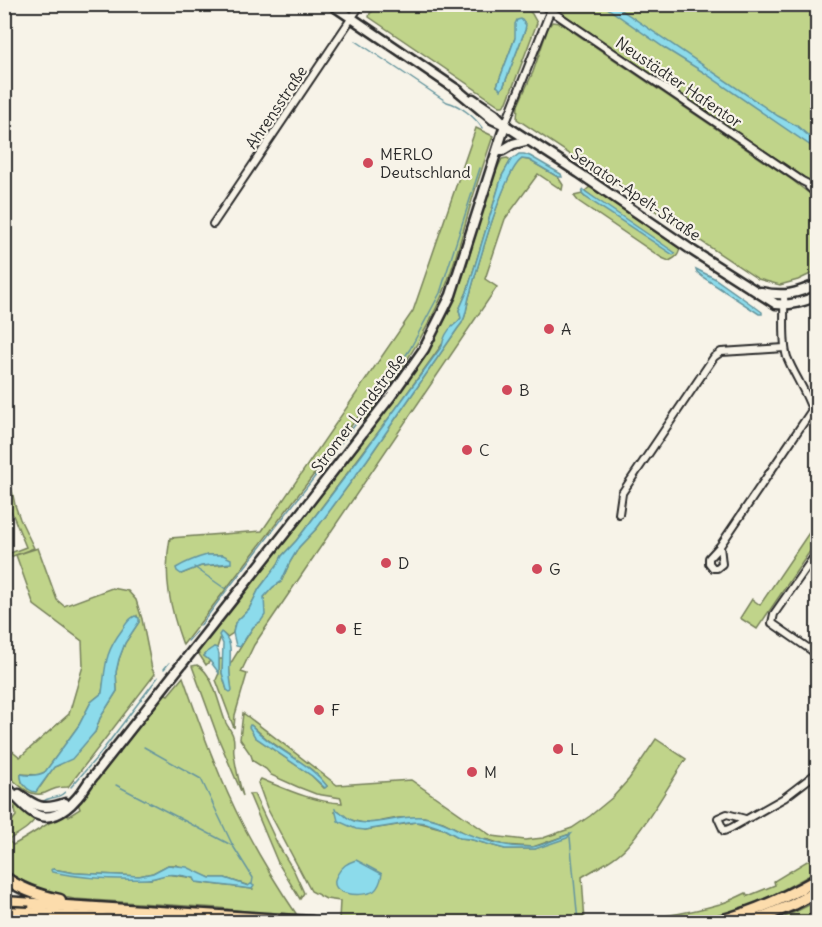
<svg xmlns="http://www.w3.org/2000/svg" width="822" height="927" font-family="Delius,sans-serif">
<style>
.green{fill:#c0d48a;stroke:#76805a;stroke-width:1.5;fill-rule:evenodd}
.water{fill:#8cdbeb;stroke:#65959e;stroke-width:1.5}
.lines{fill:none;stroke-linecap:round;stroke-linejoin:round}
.stream{stroke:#65959e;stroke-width:1.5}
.street-casing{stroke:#2b2b2b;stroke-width:10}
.secondary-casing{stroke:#2b2b2b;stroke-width:13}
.highway-casing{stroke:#2b2b2b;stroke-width:15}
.street{stroke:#f7f3e8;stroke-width:6}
.secondary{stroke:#f7f3e8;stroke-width:8}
.highway{stroke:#fcdcac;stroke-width:10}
.highway-bridge-casing{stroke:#2b2b2b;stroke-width:15;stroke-linecap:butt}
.highway-bridge{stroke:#fcdcac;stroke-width:10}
.poi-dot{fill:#d1495b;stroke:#f7f3e8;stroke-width:2}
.labels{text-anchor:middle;stroke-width:4.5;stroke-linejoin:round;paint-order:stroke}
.street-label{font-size:16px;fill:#2b2b2b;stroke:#f7f3e8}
.poi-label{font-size:16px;fill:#2b2b2b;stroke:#f7f3e8;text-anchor:start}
</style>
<rect width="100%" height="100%" fill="#f7f3e8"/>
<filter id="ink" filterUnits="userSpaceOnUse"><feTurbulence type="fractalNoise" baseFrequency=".0167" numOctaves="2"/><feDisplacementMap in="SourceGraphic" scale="12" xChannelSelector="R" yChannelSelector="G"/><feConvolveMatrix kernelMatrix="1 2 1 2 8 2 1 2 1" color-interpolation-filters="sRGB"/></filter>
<g filter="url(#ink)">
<g class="green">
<path d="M523 4 532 14 537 23 507 102 503 106H500L369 17 370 13 378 8 400 5ZM525 30 504 85 497 86 515 38Z"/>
<polygon points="559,4 817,5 817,186 569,18 562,13"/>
<polygon points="552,22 560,23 792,180 815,198 818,200 817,271 798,280 780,285 758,279 517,119 518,105 533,72 548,28"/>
<path d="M476 128 493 136C485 160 477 183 470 207 462 235 455 264 444 291 424 339 395 379 364 420L358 417 183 645C170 609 163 576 170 538L262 531 413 311ZM207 555H223L228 564 201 566 181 574Z"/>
<path d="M507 158 511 160 502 176 467 292 459 310 461 318 395 410 296 541 282 556 278 564 259 589 249 609 235 623 233 633 227 637 222 633 217 648 214 647 204 656 210 661 206 665 197 651C241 596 285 540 329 484 369 433 411 382 442 325 453 304 462 280 469 258 479 225 486 189 502 159Z"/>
<path d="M521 159 529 160 558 177 563 185 562 190 538 174 505 219 485 279 497 287 254 645 241 672 247 674 235 715 234 728 216 680 219 673V659H223L222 673 227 690 231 688 229 666 253 627 261 621 264 597 273 587 281 582 290 562 299 547 317 528 367 460 458 328C467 319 466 306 470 294 477 269 504 171 521 159Z"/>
<path d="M590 187 680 247C679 255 677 257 669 261L662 258 578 201 574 196 582 194 585 197 594 198 585 191Z"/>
<polygon points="5,457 15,505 20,519 34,548 5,559 5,555 26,547 5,496"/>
<polygon points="817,521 817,541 757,629 740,618 752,599 760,605"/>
<path d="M38 548 57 600 64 606 112 588 128 591 136 600 142 619 152 669 155 674 68 787C58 787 53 789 45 793 29 799 15 781 5 772L4 744 20 757 69 714 83 666 82 641 34 605 16 555ZM137 616 139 622 125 643 119 659 116 672 117 691 100 718 95 732 59 765 54 767 40 787 28 789 22 782 21 774 39 775 45 772 79 725 91 702 102 693 104 680Z"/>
<path d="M197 665C214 673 219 707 226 723 228 727 232 732 233 736 235 741 233 749 234 754 236 769 239 782 243 796L219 740 192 666Z"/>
<path d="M183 677C201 728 219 779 244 827 260 857 278 887 297 915H277L219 908 74 899 50 894 33 889 5 872 4 831 16 816 15 807 5 825 6 806 5 805V788L36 817C31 827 19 833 10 839V842L13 845C30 836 46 824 63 815L69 816 80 809 78 803 164 693 168 695ZM168 865H176L210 878H225L249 886 252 889 196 882 194 878 167 874 151 879 94 877 72 875 53 869 75 873 139 876 153 873Z"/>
<path d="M243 713 337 785 411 780 492 836 525 840 543 838 572 828 590 816 613 797 629 779 656 739 686 759C667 787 651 819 628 845 616 859 598 867 582 877L585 922H400L339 919 340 901 326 899 311 891 267 808 258 783 261 779C288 790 313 802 342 803L341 798 316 794 298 787 271 775 266 769 253 761 251 755 240 739ZM252 726 267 739 312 770 327 786 324 788 312 776 255 737ZM336 811H339L344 817 351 820 367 824 398 818 424 817 443 822 475 838 489 840 504 845 533 847 570 834 535 849H505L469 839 460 838 444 829 417 822 365 830 335 812Z"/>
<polygon points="249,794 254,794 278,845 294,871 304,893 300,899 278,863"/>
<path d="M817 855V871C780 892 732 920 689 922 661 924 633 922 605 922 642 920 685 914 720 904 729 901 738 897 746 893L748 896 775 885 774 881Z"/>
<polygon points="817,901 817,922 775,922"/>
</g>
<g class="water">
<polygon points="603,5 614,5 778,116 797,126 817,143 817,150 703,72 666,49"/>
<polygon points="521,19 526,25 525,30 504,85 501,90 497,86 515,38 515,24 517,20"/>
<path d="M519 154H524L530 156 561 174 562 177H558L529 160 522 159C504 170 477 269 470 294 466 306 467 319 458 328L367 460 317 528 299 547 290 562 281 582 273 587 264 597 265 615 261 621 253 627 240 647 236 646 233 633 235 623 249 609 259 589 278 564 282 556 296 541 361 456 442 346C443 339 447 330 454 325 456 323 459 321 461 318L459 310 467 292 502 176 511 160Z"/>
<polygon points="583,190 674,252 675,254 673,255 585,197 582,194"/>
<polygon points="696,269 714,278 758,309 762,312 762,314 759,314 704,278 697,272"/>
<path d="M207 555H223L231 559V563L201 566 181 574 177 571 176 568C186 562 196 558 207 555Z"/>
<path d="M135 616 139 618V622L125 643 119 659 116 672 117 691 100 718 95 732 72 759 54 767 36 792C27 791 20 782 21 774 30 776 37 776 45 772L79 725 91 702 102 693C106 665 104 654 122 630 126 624 128 619 135 616Z"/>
<path d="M221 632C233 641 230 652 230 665 229 674 231 683 232 691L230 692 227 690 222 673 223 644 219 635Z"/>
<polygon points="214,647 217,648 219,654 219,673 210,661 204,656 208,651"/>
<path d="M250 725 252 726C273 750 308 760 327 786L325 788 312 776 255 737 249 727Z"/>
<path d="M335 809C344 812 345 820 358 822 376 826 401 815 422 817 433 818 443 822 453 827 457 829 461 832 465 833 486 841 508 848 532 847 542 846 560 837 571 834L567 838 535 849H505L469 839 460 838 444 829 426 823 417 822 408 823 365 830 356 829 338 821Z"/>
<path d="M356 860 382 874C381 880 379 887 374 891 365 897 325 897 337 875 342 866 347 863 356 860Z"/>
<path d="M168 865 187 867 210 878H225L248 886 251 884 254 886 252 889 196 882 194 878C185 876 175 873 166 875 160 876 154 879 147 879 118 880 81 878 52 872L51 870 52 869 75 873 139 876 153 873Z"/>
</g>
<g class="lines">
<g class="stream">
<path d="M356 41 447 102C460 105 475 117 482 128"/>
<polyline points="194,567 227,590 389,381 410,349 440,293 480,168"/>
<polyline points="200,626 226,591"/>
<polyline points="188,641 196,632"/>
<polyline points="164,669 169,663"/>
<polyline points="144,747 201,779 233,846"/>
<polyline points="116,785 233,846 253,878 252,884"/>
<polyline points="71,787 99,755 158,677"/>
<path d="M42 802C52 795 55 801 65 792"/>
<polyline points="570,837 578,922"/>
<polyline points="807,922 818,917"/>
</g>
<defs>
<g id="street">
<polyline points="541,4 802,181 818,189"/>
<polyline points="505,125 553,4"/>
<polyline points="809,187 818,195"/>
<polyline points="213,224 361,4"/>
<polyline points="619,514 622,493 714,357 721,352 785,348"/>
<path d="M720 546 722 564 717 568H713L709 563V558L720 546 812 410C806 391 794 375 787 357 782 342 785 312 784 295"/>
<polyline points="818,551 774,614 772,623 818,655"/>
<polyline points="745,819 727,814 718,818 724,831 731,828 784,798 818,772"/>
</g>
<g id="secondary">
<polyline points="331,4 459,91"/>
<path d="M456 89 492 119 505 125 579 173 693 251 776 304C791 306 804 301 818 296"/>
<polyline points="473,99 495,114 503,122"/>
<polyline points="497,152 503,150 513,144 529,140"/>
<path d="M761 292C784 297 796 294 818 284"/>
<path d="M4 784C14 794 23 807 35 814 57 825 78 799 88 783L296 519 391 396 424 349 451 295 505 125"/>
<path d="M19 794C36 807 43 811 65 803"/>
</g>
<g id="highway">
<path d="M4 877C20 889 41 896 60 900"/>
<polyline points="4,902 312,922"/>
<polyline points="10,911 33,922"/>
<polyline points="29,913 162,922"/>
<path d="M716 922C752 913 785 898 818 879"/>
<polyline points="751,922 794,904 818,891"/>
</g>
</defs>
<use href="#street" class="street-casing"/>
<use href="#secondary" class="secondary-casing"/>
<use href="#highway" class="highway-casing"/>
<use href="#street" class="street"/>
<use href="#secondary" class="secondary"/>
<use href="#highway" class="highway"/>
<defs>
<polyline id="highway-bridge" points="4,912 29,913"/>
</defs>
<use href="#highway-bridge" class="highway-bridge-casing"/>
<use href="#highway-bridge" class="highway-bridge"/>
</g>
</g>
<g class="poi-dot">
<circle cx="368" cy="163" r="6"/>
<circle cx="549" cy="329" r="6"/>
<circle cx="507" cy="390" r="6"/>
<circle cx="467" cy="450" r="6"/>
<circle cx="386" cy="563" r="6"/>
<circle cx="537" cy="569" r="6"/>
<circle cx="341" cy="629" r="6"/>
<circle cx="319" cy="710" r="6"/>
<circle cx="558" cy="749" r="6"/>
<circle cx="472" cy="772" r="6"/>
</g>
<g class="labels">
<g class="street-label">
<text transform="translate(679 82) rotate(34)" y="6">Neustädter Hafentor</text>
<text transform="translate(276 107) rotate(-56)" y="6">Ahrensstraße</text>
<text transform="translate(636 194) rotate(34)" y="6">Senator-Apelt-Straße</text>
<text transform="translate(358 413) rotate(-53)" y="6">Stromer Landstraße</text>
</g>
<g class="poi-label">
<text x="380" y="160">MERLO<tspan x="380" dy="18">Deutschland</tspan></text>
<text x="561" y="335">A</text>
<text x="519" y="396">B</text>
<text x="479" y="456">C</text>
<text x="398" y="569">D</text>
<text x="549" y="575">G</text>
<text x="353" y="635">E</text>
<text x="331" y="716">F</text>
<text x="570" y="755">L</text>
<text x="484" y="778">M</text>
</g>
</g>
<rect width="822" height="927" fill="none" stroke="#f7f3e8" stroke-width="24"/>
<rect x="12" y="12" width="798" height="903" fill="none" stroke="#2b2b2b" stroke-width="2" filter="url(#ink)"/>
</svg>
